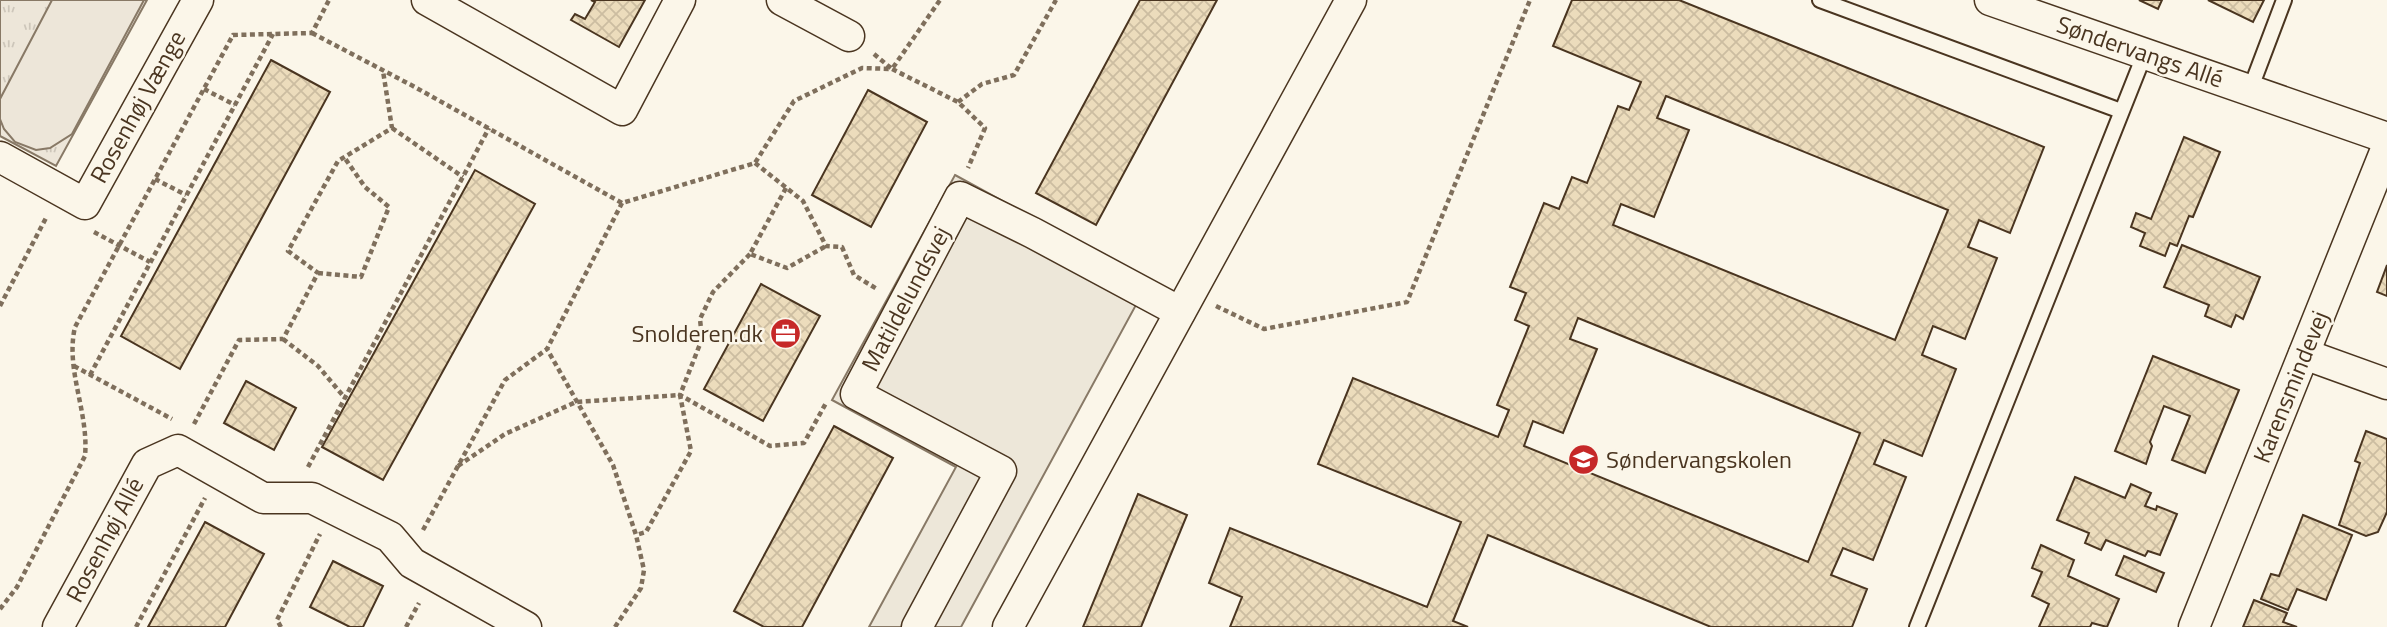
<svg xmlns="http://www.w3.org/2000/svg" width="2387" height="627" font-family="'Titillium Web',sans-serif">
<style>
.park{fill:url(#park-tufts);stroke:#887966;stroke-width:2}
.pitch{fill:#ede6d9;stroke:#887966;stroke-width:2}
.parking{fill:#ede7d9;stroke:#887966;stroke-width:2}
.building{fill:url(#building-cross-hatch);stroke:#4a3520;stroke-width:2;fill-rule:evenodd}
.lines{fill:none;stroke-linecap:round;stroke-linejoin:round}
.service-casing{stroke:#4a3520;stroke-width:18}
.minor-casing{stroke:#4a3520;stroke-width:33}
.path{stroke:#7f6f5c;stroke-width:4.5;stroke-dasharray:5 3.5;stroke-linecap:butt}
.service{stroke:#fbf6e9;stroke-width:14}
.minor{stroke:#fbf6e9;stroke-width:30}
.labels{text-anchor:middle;stroke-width:5;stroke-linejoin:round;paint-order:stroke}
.street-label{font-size:24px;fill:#4a3520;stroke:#fbf6e9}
.poi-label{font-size:24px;fill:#4a3520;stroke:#fbf6e9;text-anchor:end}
</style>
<defs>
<pattern id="park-tufts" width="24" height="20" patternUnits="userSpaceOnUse" patternTransform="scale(1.75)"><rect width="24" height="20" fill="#ede6d9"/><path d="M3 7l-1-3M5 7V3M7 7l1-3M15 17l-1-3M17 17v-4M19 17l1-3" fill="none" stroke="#cdc6ba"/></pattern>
<pattern id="building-cross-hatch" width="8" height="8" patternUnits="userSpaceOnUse" patternTransform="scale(1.75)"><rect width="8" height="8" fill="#ecdcbc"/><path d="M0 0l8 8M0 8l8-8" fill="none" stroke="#ccbda1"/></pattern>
</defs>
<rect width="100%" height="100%" fill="#fbf6e9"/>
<polygon class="park" points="0,0 147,0 56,166 0,136"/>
<polygon class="pitch" points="52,0 144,0 72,134 50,148 36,150 15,142 4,129 0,119 0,99"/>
<polygon class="parking" points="955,175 1149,281 961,627 869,627 956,467 832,400"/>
<g class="building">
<polygon points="591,0 645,0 619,47 571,20 575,14 585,19 595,2"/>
<polygon points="1140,0 1217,0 1096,225 1036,193"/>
<path d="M1572 0H1679L2044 147 2010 233 1979 220 1968 247 1997 258 1965 339 1933 326 1922 355 1956 369 1922 456 1884 440 1874 464 1906 477 1873 560 1843 548 1831 575 1867 589 1852 627H1711L1488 535 1453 621 1468 627H1230L1242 597 1209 583 1230 528 1427 607 1461 522 1318 464 1353 378 1498 437 1509 410 1497 405 1529 326 1515 320 1526 293 1510 287 1544 203 1559 209 1572 177 1587 183 1618 106 1629 110 1641 82 1553 46ZM1666 96 1948 210 1895 340 1613 225 1621 204 1654 217 1689 130 1657 118ZM1578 318 1860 433 1808 562 1524 446 1533 421 1563 433 1597 349 1570 339Z"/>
<polygon points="2139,0 2162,0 2158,9"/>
<polygon points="2208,0 2264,0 2253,22"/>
<polygon points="271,60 330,92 180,369 121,336"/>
<polygon points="868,90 927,122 871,227 812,195"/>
<polygon points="2184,137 2220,152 2193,217 2189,216 2177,246 2170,243 2165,256 2140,246 2145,233 2131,227 2136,213 2151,219"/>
<polygon points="475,170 535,204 383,480 322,447"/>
<polygon points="2182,245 2260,277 2243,319 2236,315 2231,327 2205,316 2209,305 2164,287"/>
<polygon points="2387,265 2387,296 2377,292"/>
<polygon points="761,284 820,316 763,421 704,389"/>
<polygon points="2153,356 2239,390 2205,473 2172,460 2190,416 2164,406 2150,442 2152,446 2146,464 2115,451"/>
<polygon points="246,381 296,408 274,450 224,423"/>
<polygon points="834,426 893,458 802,627 764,627 734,611"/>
<polygon points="2366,431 2387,439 2387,512 2378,532 2366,536 2339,525 2360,463 2355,461"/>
<polygon points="2075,477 2125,498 2131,484 2151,493 2145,506 2156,510 2157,506 2177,514 2160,555 2148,551 2145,556 2106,540 2101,550 2085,543 2089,533 2057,520"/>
<polygon points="1138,494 1187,515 1141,627 1083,627"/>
<polygon points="2303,515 2352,535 2326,600 2297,589 2288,610 2261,599 2271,574 2279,576"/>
<polygon points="205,522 264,554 225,627 148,627"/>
<polygon points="2041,545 2074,560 2068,576 2119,599 2107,627 2092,623 2090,627 2039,627 2049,604 2032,596 2042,572 2032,568"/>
<polygon points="2124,556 2164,573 2156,592 2116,575"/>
<polygon points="333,561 383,586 363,627 350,627 310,607"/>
<polygon points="2254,600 2287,613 2283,622 2297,627 2243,627"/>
</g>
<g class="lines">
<defs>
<g id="service">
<polyline points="1820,0 2121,111"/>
<polyline points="2250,90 2284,0"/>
<polyline points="1917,627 2145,53"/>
</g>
<g id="minor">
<polyline points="427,0 622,110 680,0"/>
<polyline points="782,0 849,36"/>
<polyline points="1990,0 2387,138"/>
<polyline points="0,157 85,204 198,0"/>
<polyline points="2304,354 2387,384"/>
<polyline points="58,627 147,464 178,450 263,498 312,498 390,537 412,563 526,627"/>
<polyline points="917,627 1001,471 856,394 960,197 1033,233 1180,312"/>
<polyline points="1008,627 1351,0"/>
<polyline points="2194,627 2387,147"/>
</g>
</defs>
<use href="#service" class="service-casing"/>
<use href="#minor" class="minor-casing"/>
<g class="path">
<polyline points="312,33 413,86 622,203 755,163 794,101 862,68 892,69 958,102 985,128 968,168"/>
<polyline points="874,54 892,69 940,0"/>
<polyline points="204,89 235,105"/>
<polyline points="958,102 982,84 1014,75 1056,0"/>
<polyline points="392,128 463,177"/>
<polyline points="755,163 803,201 826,246 842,247 854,275 877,289"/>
<polyline points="155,179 186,195"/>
<polyline points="786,188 750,254 787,268 826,246"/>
<polyline points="94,232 150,262"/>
<polyline points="750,254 713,292 700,319 702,339 680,395 770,446 804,443 826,403"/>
<polyline points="318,273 361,277 389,207 365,187 344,157"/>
<polyline points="0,306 47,216"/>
<polyline points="1216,306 1264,329 1407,302 1530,0"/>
<polyline points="283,339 318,366 345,398"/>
<polyline points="74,366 172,419"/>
<polyline points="90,375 273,34"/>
<polyline points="194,424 239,340 283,339 318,273 288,251 338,161 392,128 383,71"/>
<polyline points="458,466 505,434 576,402 680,395 691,451 646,532 636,535"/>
<polyline points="308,467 489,128"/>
<polyline points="423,530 505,380 547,349"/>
<path d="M0 609 17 587 85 456C89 412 65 370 75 327L233 35 312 33 329 0"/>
<polyline points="136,627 205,498"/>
<polyline points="281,627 277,620 320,534"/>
<polyline points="406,627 419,603"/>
<polyline points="615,627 641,588 644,570 636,535 613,465 547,349 622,203"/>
</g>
<use href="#service" class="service"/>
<use href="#minor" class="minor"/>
</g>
<defs>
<symbol id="office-disc" viewBox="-11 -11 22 22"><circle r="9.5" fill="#c62828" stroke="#fbf6e9"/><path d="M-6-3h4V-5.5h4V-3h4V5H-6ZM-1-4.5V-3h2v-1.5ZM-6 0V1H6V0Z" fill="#fff"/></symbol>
<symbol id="school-disc" viewBox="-11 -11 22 22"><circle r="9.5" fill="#c62828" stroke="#fbf6e9"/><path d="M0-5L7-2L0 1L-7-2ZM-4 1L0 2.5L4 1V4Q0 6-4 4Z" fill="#fff"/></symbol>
</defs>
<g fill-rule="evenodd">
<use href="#office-disc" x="768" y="316" width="35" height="35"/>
<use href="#school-disc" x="1566" y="442" width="35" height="35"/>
</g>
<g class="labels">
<g class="street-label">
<text transform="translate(2140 52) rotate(19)" y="8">Søndervangs Allé</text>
<text transform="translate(138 107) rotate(-61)" y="8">Rosenhøj Vænge</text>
<text transform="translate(906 299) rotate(-62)" y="8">Matildelundsvej</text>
<text transform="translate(2291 387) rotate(-68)" y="8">Karensmindevej</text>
<text transform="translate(105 540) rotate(-62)" y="8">Rosenhøj Allé</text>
</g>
<g class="poi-label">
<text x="763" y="342">Snolderen.dk</text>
<text x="1606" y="468" text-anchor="start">Søndervangskolen</text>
</g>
</g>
</svg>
